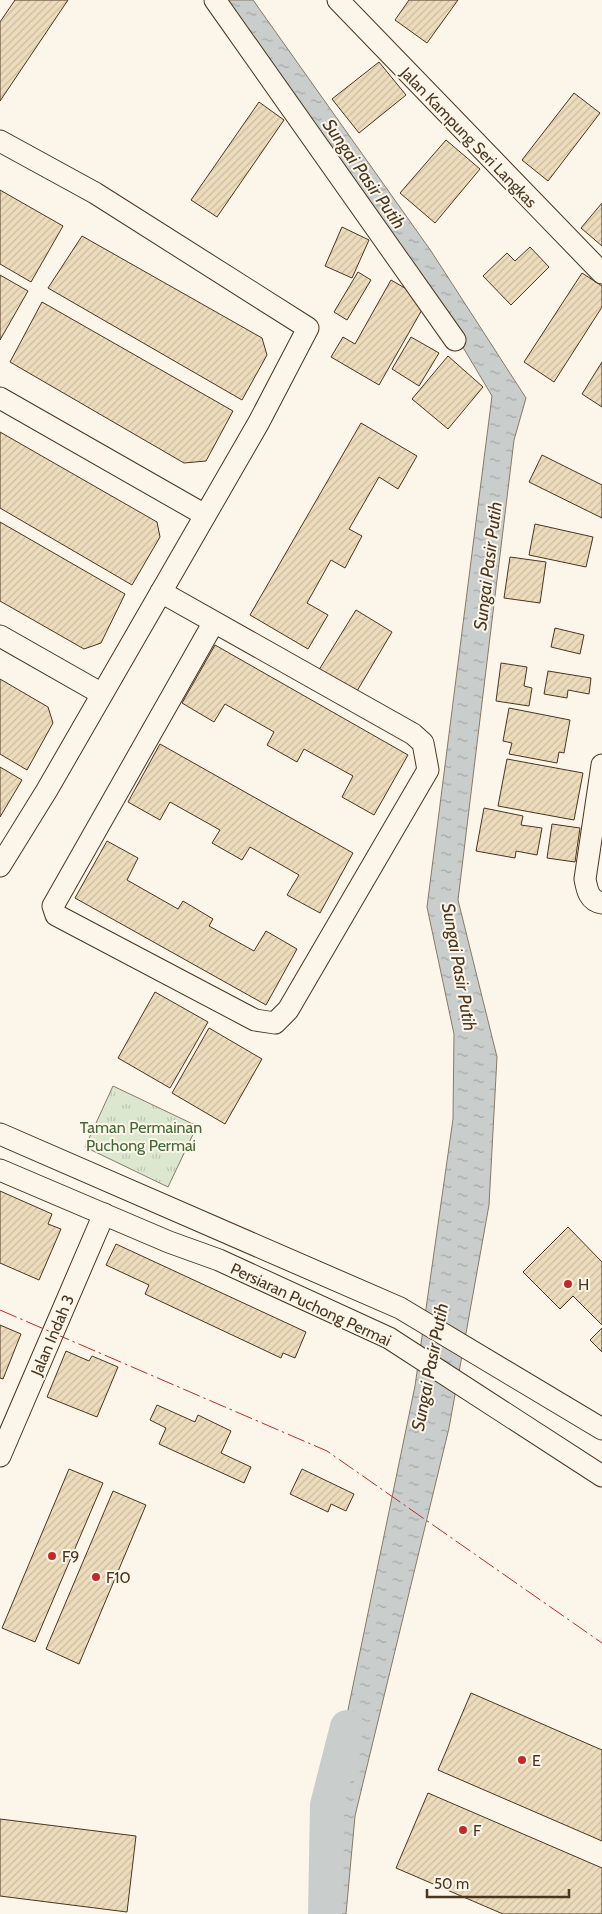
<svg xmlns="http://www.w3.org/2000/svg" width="602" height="1914" font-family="Cabin,sans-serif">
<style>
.grass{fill:url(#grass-tufts);stroke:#887966}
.water{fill:url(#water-ripples);stroke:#887966}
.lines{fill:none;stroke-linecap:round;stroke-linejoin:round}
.river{stroke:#c9cecd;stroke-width:34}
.building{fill:url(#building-hatch);stroke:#4a3520}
.minor-casing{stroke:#4a3520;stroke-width:23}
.minor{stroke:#fbf6e9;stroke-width:21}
.power{stroke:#c62828;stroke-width:1;stroke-dasharray:18 4 2.5 4;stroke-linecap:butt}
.poi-dot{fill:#c62828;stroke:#fbf6e9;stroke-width:2}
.labels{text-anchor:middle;stroke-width:4;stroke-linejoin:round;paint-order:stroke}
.street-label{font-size:16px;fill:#4a3520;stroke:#fbf6e9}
.park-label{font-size:16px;fill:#436837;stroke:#fbf6e9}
.poi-label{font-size:16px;fill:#4a3520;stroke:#fbf6e9;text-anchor:start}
.water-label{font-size:18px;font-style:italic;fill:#4a3520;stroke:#fbf6e9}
</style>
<defs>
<pattern id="grass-tufts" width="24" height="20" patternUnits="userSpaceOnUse" patternTransform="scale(1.25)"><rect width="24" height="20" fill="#dce7d0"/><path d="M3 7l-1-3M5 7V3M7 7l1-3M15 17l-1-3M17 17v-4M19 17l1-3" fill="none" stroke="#bec7b2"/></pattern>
<pattern id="water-ripples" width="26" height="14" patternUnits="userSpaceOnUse" patternTransform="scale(1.25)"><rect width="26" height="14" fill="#c9cecd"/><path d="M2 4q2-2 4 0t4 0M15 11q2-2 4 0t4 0" fill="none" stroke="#a5a8a6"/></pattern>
<pattern id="building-hatch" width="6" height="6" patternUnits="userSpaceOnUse" patternTransform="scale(1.25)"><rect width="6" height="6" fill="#ecdcbc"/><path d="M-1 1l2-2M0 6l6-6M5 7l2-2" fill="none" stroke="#ccbda1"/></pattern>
</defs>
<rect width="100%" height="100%" fill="#fbf6e9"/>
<polygon class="grass" points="113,1086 197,1126 168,1187 85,1147"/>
<polygon class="water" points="219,0 253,0 431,251 526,398 514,440 458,900 497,1057 489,1205 449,1428 355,1816 346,1914 312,1914 319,1850 415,1386 453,1119 454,1034 427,907 492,396 464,349"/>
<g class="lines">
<polyline class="river" points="325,1914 327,1805 347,1727"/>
</g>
<g class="building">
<polygon points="15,0 68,0 0,101 0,22"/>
<polygon points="409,0 458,0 427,43 395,20"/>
<polygon points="379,62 406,95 359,133 332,99"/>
<polygon points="574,93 600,113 548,181 522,160"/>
<polygon points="259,102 284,120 217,217 191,200"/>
<polygon points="446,140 480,169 435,223 400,193"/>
<polygon points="0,190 63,226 31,282 0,264"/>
<polygon points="602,203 602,246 581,228"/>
<polygon points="342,227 369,240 352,278 325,266"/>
<polygon points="82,236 262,338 267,355 242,400 48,288"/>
<polygon points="530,247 549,267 511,305 483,276 507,253 515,261"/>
<polygon points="358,272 371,280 347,320 334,312"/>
<polygon points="582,273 602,286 602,307 554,382 524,362"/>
<polygon points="0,275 28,291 0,340"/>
<polygon points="391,280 427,301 379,385 331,357 343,337 355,344"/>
<polygon points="42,302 233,411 206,461 184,463 10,362"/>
<polygon points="411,337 439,353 419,386 392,369"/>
<polygon points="448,356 483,387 448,429 412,399"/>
<polygon points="602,362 602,407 582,394"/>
<polygon points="361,423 417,456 398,489 379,477 349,529 362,536 345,568 331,560 307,603 328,615 308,649 250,615"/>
<polygon points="0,432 157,522 160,537 132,585 0,508"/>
<polygon points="542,455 602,485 602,518 529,482"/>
<polygon points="0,522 125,594 101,643 84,649 0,601"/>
<polygon points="535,524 593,537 586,567 529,555"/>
<polygon points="510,557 546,562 540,603 504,598"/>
<polygon points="356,610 392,632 354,696 317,673"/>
<polygon points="555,628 584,635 580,654 551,647"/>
<polygon points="215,645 408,755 374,815 342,797 353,776 304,749 297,762 267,745 274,732 225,704 214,722 182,703"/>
<polygon points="501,663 527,667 524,686 532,688 529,706 496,701"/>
<polygon points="548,671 591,678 589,694 568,690 567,698 544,694"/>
<polygon points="0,679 48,707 53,723 27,770 0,754"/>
<polygon points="509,708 570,720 564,753 559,752 557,763 509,754 512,743 503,741"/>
<polygon points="160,744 353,853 320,913 287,895 299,875 250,847 242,860 212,843 220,830 170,802 160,820 128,802"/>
<polygon points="507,759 583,773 574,820 498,806"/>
<polygon points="0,767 22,780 0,817"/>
<polygon points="484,808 523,816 521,825 542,828 537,855 516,851 515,858 476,851"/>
<polygon points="552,824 580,828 575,862 547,858"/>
<polygon points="107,841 138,858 127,880 178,909 183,901 213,919 209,926 254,951 266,931 297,949 266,1005 75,898"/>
<polygon points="155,992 208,1022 170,1088 118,1058"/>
<polygon points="209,1028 262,1059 225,1124 172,1093"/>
<polygon points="0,1191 52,1214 48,1224 61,1229 39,1280 0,1263"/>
<polygon points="568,1227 602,1262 602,1325 573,1296 560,1309 523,1272"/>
<polygon points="116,1244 306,1332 295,1358 283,1353 281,1358 145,1294 149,1285 106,1265"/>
<polygon points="0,1325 21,1334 3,1379 0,1378"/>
<polygon points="602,1328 602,1352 590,1340"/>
<polygon points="66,1351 89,1361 92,1356 118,1367 97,1417 47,1397"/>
<polygon points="157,1405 195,1422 198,1415 231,1431 221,1453 251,1467 244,1483 159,1444 166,1428 150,1420"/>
<polygon points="69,1469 103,1483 35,1642 2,1628"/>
<polygon points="302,1469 354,1494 346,1511 331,1504 328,1512 290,1494"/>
<polygon points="113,1491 146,1505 79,1664 46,1649"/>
<polygon points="471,1693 602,1750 602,1841 438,1770"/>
<polygon points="428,1793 602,1868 602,1914 503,1914 396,1868"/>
<polygon points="0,1819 136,1836 127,1912 0,1896"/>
</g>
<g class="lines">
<defs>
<g id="minor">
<polyline points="215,0 455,340"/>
<polyline points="338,0 602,273"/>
<polyline points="0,141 95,193 308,328 259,422 47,790 0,866"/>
<polyline points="0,398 205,515"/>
<polyline points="161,592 413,734 423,743 428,770 288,1010 275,1023 255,1020 56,915 53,906 214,622"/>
<polyline points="0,636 102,694"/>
<path d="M602 765 585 879C587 890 589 901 602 903"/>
<polyline points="0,1134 400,1308 602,1429"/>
<polyline points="0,1170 169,1242 219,1260 389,1338 602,1476"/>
<polyline points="0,1456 104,1214"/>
</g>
</defs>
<use href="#minor" class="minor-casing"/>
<use href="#minor" class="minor"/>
<polyline class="power" points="0,1310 327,1451 602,1643"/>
</g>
<g class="poi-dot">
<circle cx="568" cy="1284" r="5"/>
<circle cx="52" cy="1556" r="5"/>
<circle cx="96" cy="1577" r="5"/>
<circle cx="522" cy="1760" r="5"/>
<circle cx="463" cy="1830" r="5"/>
</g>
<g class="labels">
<g class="street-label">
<text transform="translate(469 137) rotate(46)" y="6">Jalan Kampung Seri Langkas</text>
<text transform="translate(311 1304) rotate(25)" y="6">Persiaran Puchong Permai</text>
<text transform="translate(52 1335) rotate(-67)" y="6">Jalan Indah 3</text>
</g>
<g class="park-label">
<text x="141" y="1133">Taman Permainan<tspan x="141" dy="18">Puchong Permai</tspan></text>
</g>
<g class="poi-label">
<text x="578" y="1290">H</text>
<text x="62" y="1562">F9</text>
<text x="106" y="1583">F10</text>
<text x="532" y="1766">E</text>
<text x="473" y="1836">F</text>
</g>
<g class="water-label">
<text transform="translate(364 174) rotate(55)" y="6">Sungai Pasir Putih</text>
<text transform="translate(488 566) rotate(-83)" y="6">Sungai Pasir Putih</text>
<text transform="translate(459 967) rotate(80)" y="6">Sungai Pasir Putih</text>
<text transform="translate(430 1367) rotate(-79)" y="6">Sungai Pasir Putih</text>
</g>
</g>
<path d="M427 1889v8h142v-8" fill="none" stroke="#4a3520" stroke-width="2.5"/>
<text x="434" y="1889" font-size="15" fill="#4a3520" stroke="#fbf6e9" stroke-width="4" paint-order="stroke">50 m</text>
</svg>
